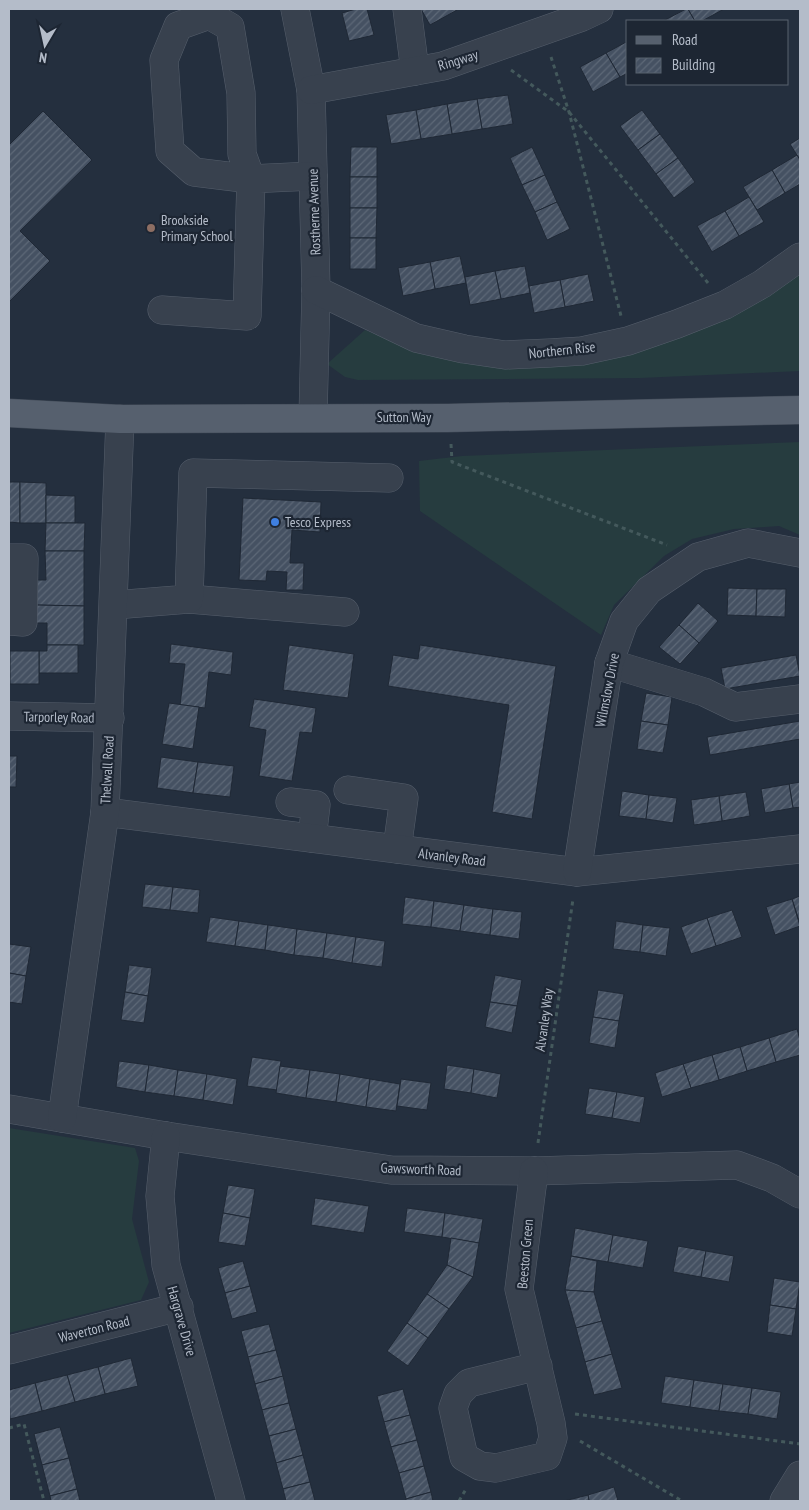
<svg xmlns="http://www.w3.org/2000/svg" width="809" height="1510" font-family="'PT Sans Narrow',sans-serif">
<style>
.grass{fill:#263c3f}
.building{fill:url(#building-hatch);stroke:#1f2835}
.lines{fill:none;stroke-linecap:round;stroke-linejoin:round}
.minor-casing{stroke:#565f6c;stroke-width:29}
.major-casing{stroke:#414a57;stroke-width:29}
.path{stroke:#44595c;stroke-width:3;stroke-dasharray:4 4;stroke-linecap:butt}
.minor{stroke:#38414e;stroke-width:28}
.major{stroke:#56606e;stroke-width:28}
.education-dot{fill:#8d6e63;stroke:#1d2633;stroke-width:2}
.shop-dot{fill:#3f7fe0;stroke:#1d2633;stroke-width:2}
.labels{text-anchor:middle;stroke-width:4.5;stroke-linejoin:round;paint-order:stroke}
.street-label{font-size:14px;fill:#b4bcc9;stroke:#1d2633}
.poi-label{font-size:14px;fill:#b4bcc9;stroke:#1d2633;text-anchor:start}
</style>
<defs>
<pattern id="building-hatch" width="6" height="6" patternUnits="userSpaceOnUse" patternTransform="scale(1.25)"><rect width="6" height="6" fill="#455162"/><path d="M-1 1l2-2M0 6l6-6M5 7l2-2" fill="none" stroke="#5d6877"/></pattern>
</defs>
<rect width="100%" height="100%" fill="#242f3e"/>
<g class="grass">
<polygon points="800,267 800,371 640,378 358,380 345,377 327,364 365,330 426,355 499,366 579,362"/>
<polygon points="800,442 800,535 779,526 734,529 692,539 664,556 614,605 601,635 420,511 419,461 462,456"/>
<polygon points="9,1128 135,1148 139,1161 132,1219 149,1282 141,1300 9,1333"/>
</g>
<g class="building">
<polygon points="356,9 367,9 374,35 349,41 342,13"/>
<polygon points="421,9 456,9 457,10 430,25"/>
<polygon points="686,9 688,9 695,21 663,21"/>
<polygon points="688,9 724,9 702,21 695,21"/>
<polygon points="628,41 628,73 620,77 606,53"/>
<polygon points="606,53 620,77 593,92 580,67"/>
<polygon points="508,95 513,124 482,129 477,99"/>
<polygon points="477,99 482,129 452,134 447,104"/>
<polygon points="447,104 452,134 421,139 416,110"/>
<polygon points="416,110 421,139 391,144 386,115"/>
<polygon points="642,110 660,134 638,150 620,126"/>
<polygon points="43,111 92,160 20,231 50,261 9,302 9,145"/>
<polygon points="660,134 678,158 656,174 638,150"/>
<polygon points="800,138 800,160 790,144"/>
<polygon points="351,147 377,147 377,177 350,177"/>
<polygon points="532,147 545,175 522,185 510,158"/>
<polygon points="797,155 800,160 800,184 785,193 772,170"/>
<polygon points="678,158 695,182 674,198 656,174"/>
<polygon points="772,170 785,193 757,210 743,187"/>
<polygon points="545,175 557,202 535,212 522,185"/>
<rect x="350" y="177" width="27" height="31"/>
<polygon points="749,197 764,222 739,236 725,211"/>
<polygon points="557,202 570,229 547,240 535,212"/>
<polygon points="350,208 377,208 376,238 350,238"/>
<polygon points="725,211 739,236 712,252 697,226"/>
<rect x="350" y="238" width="26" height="31"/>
<polygon points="460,256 466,283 435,289 430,262"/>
<polygon points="430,262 435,289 403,296 398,268"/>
<polygon points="525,266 530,293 501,299 495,271"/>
<polygon points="495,271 501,299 470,305 465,277"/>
<polygon points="588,274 594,301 565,307 560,280"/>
<polygon points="560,280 565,307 534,313 529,286"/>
<polygon points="9,482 20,482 20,523 9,522"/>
<polygon points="20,482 46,483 46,523 20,523"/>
<polygon points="46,495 75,496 75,523 46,523"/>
<polygon points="243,498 321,502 320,532 292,530 290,563 304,563 303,590 286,590 287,572 267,571 266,581 239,580"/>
<polygon points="46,523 85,523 84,551 45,551"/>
<polygon points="45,551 84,551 84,606 36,605 36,580 46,580"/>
<polygon points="728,588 757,589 756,616 727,615"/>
<polygon points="757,589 786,589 785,617 756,616"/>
<polygon points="698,603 718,621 699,643 679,625"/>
<polygon points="36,605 84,606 84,645 47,645 47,623 36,623"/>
<polygon points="679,625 699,643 680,664 659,647"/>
<polygon points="171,644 233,652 231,675 209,672 205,708 180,705 185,664 169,663"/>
<polygon points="47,645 78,645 78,673 39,673 39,651 47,651"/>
<polygon points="289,645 354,654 348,698 283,690"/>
<polygon points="420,645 556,666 532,819 492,812 509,705 388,686 393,655 418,659"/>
<rect x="10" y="651" width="29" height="33"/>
<polygon points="796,655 800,676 725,689 721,668"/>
<polygon points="646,693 672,697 668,725 641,721"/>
<polygon points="254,699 316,708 312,733 300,732 292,781 259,776 266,730 249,727"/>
<polygon points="169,703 199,707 193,749 162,744"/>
<polygon points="641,721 668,725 663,753 637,749"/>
<polygon points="800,721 800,739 710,755 707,737"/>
<polygon points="9,756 17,756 16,787 9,787"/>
<polygon points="161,757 198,762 193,793 157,788"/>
<polygon points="198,762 234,766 230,797 193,793"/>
<polygon points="800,782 800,807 793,808 789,784"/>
<polygon points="789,784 793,808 765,813 761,789"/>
<polygon points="622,791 649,795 646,819 619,816"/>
<polygon points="746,792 750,816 722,821 719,796"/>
<polygon points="649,795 677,798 673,823 646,819"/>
<polygon points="719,796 722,821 694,825 691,800"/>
<polygon points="145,884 173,887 170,910 142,907"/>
<polygon points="173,887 200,890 198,913 170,910"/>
<polygon points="800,896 800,924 792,899"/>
<polygon points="405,897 434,901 431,927 402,924"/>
<polygon points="792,899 800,926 775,935 766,907"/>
<polygon points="434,901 464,905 460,931 431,927"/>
<polygon points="464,905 493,909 490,935 460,931"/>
<polygon points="493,909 522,912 519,939 490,935"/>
<polygon points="732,910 742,937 716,946 707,918"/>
<polygon points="210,917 239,921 235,946 206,942"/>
<polygon points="707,918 716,946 691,954 681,927"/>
<polygon points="239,921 268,925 265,950 235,946"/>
<polygon points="616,921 643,925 640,952 613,949"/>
<polygon points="268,925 297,929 294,955 265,950"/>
<polygon points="643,925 670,928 666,956 640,952"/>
<polygon points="297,929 327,933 323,958 294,955"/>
<polygon points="327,933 356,937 352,963 323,958"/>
<polygon points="356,937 385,941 382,967 352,963"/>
<polygon points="9,944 31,947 26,976 9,973"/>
<polygon points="129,965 152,968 148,996 125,992"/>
<polygon points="9,973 26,976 22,1004 9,1002"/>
<polygon points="495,975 522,980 517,1006 490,1002"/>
<polygon points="598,990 624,994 619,1021 593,1017"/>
<polygon points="125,992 148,996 144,1023 121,1020"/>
<polygon points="490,1002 517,1006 512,1033 485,1027"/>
<polygon points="593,1017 619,1021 615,1048 589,1043"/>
<polygon points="797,1029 800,1040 800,1055 776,1062 769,1038"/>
<polygon points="769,1038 776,1062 747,1071 740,1047"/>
<polygon points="740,1047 747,1071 719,1080 712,1055"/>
<polygon points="712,1055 719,1080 691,1088 683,1064"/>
<polygon points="252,1057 281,1061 277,1090 247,1086"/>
<polygon points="119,1061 149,1065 145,1092 116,1087"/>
<polygon points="683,1064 691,1088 662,1097 655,1073"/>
<polygon points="149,1065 178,1070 174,1096 145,1092"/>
<polygon points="447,1065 474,1069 471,1093 444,1089"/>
<polygon points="280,1066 310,1070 306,1098 276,1093"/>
<polygon points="474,1069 501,1074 497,1098 471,1093"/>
<polygon points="178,1070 207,1074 203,1100 174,1096"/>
<polygon points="310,1070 340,1074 336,1102 306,1098"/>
<polygon points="207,1074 237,1079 233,1105 203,1100"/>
<polygon points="340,1074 370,1079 366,1107 336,1102"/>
<polygon points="370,1079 400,1084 396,1111 366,1107"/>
<polygon points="401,1079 431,1083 427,1110 397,1106"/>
<polygon points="589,1088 617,1092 612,1118 585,1114"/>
<polygon points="617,1092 645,1097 640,1123 612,1118"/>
<polygon points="228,1185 255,1189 250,1218 223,1213"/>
<polygon points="315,1198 369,1206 364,1233 311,1225"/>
<polygon points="407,1208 445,1213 442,1237 404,1232"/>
<polygon points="223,1213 250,1218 245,1246 218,1242"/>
<polygon points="445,1213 483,1219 479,1243 442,1237"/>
<polygon points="575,1228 613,1235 608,1262 571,1256"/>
<polygon points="613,1235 648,1241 643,1268 608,1262"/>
<polygon points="451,1238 479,1243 473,1277 447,1265"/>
<polygon points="678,1246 706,1251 701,1277 673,1272"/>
<polygon points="706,1251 734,1256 729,1282 701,1277"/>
<polygon points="571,1256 597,1261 594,1292 565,1290"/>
<polygon points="243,1261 250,1286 225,1293 218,1268"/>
<polygon points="447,1265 473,1277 449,1309 427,1294"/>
<polygon points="774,1278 800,1282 796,1309 770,1305"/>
<polygon points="250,1286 257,1312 232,1319 225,1293"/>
<polygon points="565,1290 594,1292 602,1321 576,1328"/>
<polygon points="427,1294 449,1309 428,1338 407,1323"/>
<polygon points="770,1305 796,1309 792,1336 767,1332"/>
<polygon points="602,1321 612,1354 585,1362 576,1328"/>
<polygon points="407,1323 428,1338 408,1366 387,1351"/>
<polygon points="269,1324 276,1350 248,1357 241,1331"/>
<polygon points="276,1350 283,1376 255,1384 248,1357"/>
<polygon points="612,1354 622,1388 594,1395 585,1362"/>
<polygon points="131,1358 138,1386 105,1394 98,1367"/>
<polygon points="98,1367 105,1394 75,1402 67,1375"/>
<polygon points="67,1375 75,1402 42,1411 35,1383"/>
<polygon points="283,1376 289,1403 262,1410 255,1384"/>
<polygon points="665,1376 694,1380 690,1407 661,1403"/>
<polygon points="694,1380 723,1384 719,1411 690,1407"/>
<polygon points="35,1383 42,1411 10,1419 9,1390"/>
<polygon points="723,1384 752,1388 748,1414 719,1411"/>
<polygon points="752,1388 781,1392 777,1419 748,1414"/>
<polygon points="403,1389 410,1415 384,1422 377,1396"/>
<polygon points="289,1403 296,1429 269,1436 262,1410"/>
<polygon points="410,1415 417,1440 391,1447 384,1422"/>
<polygon points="60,1427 69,1458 42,1465 34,1434"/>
<polygon points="296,1429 303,1455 276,1463 269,1436"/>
<polygon points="417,1440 424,1466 399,1473 391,1447"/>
<polygon points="303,1455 310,1482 283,1489 276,1463"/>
<polygon points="69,1458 77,1489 50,1496 42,1465"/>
<polygon points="424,1466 431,1492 406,1499 399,1473"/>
<polygon points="310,1482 315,1501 286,1501 283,1489"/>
<polygon points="614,1487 618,1501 589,1501 588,1495"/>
<polygon points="77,1489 80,1501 51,1501 50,1496"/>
<polygon points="431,1492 433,1501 406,1501 406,1499"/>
<polygon points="588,1495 589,1501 564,1501"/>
</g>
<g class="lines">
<defs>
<g id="minor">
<polyline points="295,9 311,90 316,290 313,417"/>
<polyline points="407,9 415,71"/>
<polyline points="311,90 443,66 582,17 599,9"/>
<polyline points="316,290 416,338 464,349 505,355 550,353 582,351 628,341 677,324 725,305 762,284 800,257"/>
<polyline points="162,310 247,316 251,179 242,154 241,93 230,27 209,15 178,26 164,60 170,151 194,172 251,179 313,176"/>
<polyline points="9,558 24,558 23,622 9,621"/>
<polyline points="189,599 345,612"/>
<polyline points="114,605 189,599 193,473 389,478"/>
<polyline points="609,663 704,692 735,707 800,699"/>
<polyline points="9,716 110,718"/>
<polyline points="348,790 404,798 397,849"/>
<polyline points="290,802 316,805 312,838"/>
<polyline points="105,812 577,872 800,849"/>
<polyline points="577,872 609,663 624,621 649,590 698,557 748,543 800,553"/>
<polyline points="9,1109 166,1136 391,1170 534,1171 737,1165 772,1178 800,1194"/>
<polyline points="62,1118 105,812 120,419"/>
<polyline points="166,1136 160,1196 166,1265 231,1501"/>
<polyline points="534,1171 519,1289 551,1423 553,1438 547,1456 496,1468 480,1466 464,1457 453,1408 458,1394 469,1383 538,1366"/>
<polyline points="9,1350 179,1307"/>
<polyline points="784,1501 800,1475"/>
</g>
<polyline id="major" points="9,413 120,419 448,418 800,410"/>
</defs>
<use href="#minor" class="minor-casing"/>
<use href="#major" class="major-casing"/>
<g class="path">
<polyline points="551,57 569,112 621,316"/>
<polyline points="511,70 569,112 708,283"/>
<polyline points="451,444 452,462 667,545"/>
<polyline points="538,1143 573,899"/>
<polyline points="575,1414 800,1444"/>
<polyline points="9,1428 24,1424 44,1501"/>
<polyline points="580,1441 682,1501"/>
<polyline points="459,1501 466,1489"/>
</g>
<use href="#minor" class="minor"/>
<use href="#major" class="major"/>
</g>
<circle class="education-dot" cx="151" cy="228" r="5"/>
<circle class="shop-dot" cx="275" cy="522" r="5"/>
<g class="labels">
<g class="street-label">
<text transform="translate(458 60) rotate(-17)" y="5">Ringway</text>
<text transform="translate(314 212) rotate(-92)" y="5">Rostherne Avenue</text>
<text transform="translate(562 350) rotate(-6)" y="5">Northern Rise</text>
<text x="404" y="422">Sutton Way</text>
<text transform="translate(607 690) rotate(-79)" y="5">Wilmslow Drive</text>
<text transform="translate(59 717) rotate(1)" y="5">Tarporley Road</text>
<text transform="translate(107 770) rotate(-87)" y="5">Thelwall Road</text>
<text transform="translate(452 857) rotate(7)" y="5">Alvanley Road</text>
<text transform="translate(544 1020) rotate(-82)" y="5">Alvanley Way</text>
<text transform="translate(421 1169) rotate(2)" y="5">Gawsworth Road</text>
<text transform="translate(525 1254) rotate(-85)" y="5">Beeston Green</text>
<text transform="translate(182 1321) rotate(74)" y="5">Hargrave Drive</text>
<text transform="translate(94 1329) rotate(-14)" y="5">Waverton Road</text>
</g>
<g class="poi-label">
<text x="161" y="225">Brookside<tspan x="161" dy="16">Primary School</tspan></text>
<text x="285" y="527">Tesco Express</text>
</g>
</g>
<rect width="809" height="1510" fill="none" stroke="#b4bcc9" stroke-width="20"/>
<rect x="626" y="20" width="162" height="65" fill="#1d2633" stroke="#59626f"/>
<rect x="636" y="36" width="25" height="8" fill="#56606e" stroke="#59626f"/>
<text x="672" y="45" font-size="15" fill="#b4bcc9">Road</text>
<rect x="636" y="58" width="25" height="15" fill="url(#building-hatch)" stroke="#59626f"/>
<text x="672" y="70" font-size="15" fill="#b4bcc9">Building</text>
<g transform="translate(45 45) rotate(189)" stroke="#1d2633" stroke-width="4" paint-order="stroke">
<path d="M0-4L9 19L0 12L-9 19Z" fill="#b4bcc9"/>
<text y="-8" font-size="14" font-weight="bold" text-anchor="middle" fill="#b4bcc9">N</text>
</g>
</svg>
